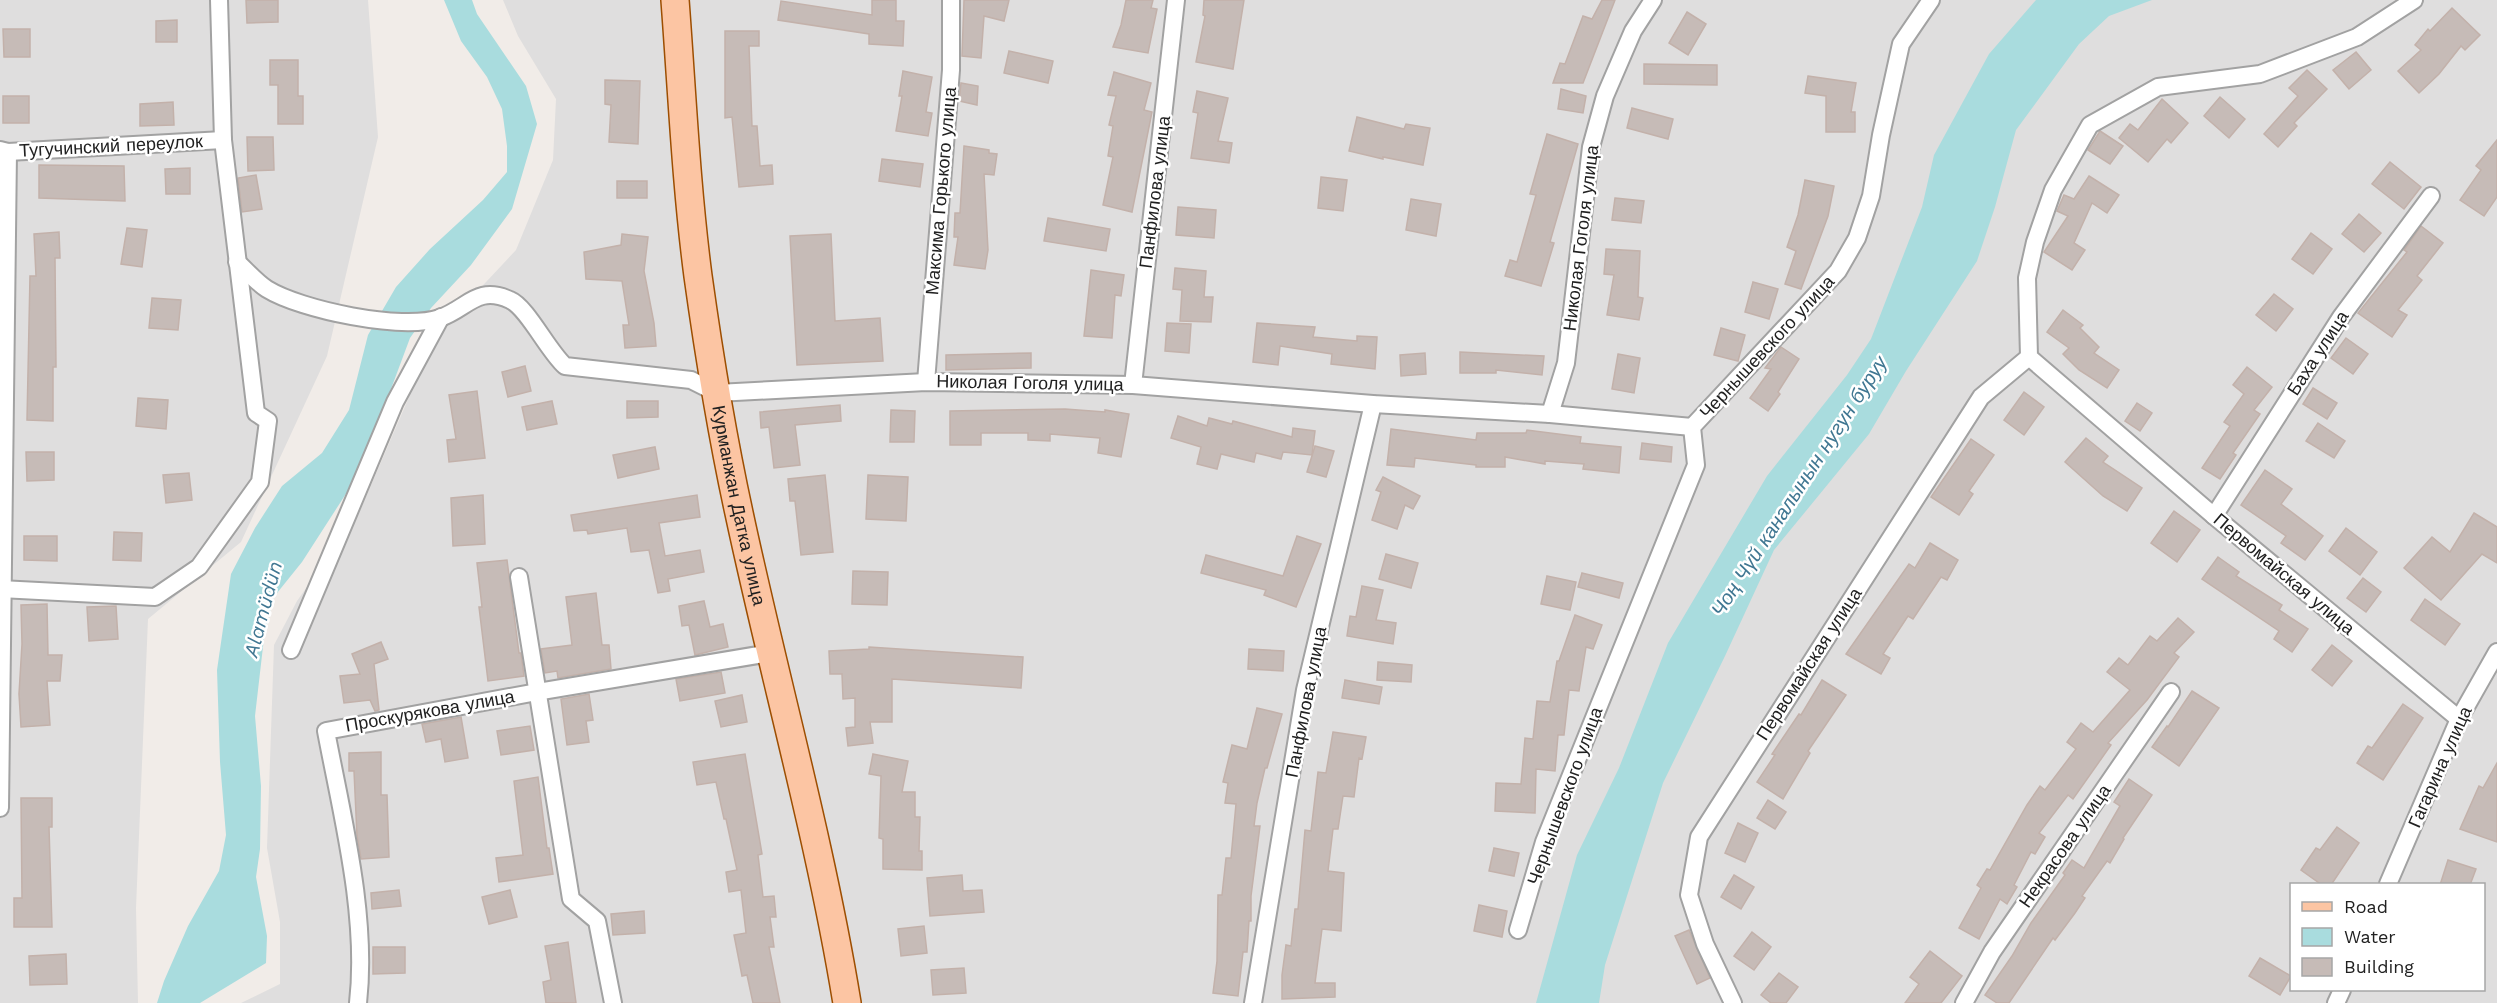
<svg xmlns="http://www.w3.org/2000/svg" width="2497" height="1003" font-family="'Work Sans',sans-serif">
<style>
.residential{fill:#dfdede;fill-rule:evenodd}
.water{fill:#a9dcde}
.building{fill:#c6bbb7;stroke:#c3b1aa;stroke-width:1.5}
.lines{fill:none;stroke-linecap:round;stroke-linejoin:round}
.street-casing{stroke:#a2a2a2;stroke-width:20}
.primary-casing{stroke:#9d4e01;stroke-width:30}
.street{stroke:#fff;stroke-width:16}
.primary{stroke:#fcc5a3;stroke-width:27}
.labels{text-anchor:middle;stroke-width:5;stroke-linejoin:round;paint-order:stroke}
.street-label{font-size:18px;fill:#212121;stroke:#fff}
.water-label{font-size:20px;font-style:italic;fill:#407792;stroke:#fff}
</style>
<rect width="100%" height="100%" fill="#f1ece8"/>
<g class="residential">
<polygon points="0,0 368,0 378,137 327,356 241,542 148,619 136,908 138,1003 0,1003"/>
<path d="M503 0H2497V1003H241L280 984V922L267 848 274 645 297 601 359 513 425 360 455 315 516 250 553 160 556 99 518 36ZM2292 884H2484V990H2292Z"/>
</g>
<g class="water">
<polygon points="444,0 472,0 477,14 526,86 537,124 512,209 471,265 431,308 410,338 360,472 302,562 273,598 264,638 255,716 261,786 260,849 256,877 267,936 266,963 200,1003 157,1003 164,981 188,926 219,871 226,835 220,762 217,670 231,574 255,528 282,486 322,453 349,410 368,335 396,287 430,249 483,200 507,172 507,146 502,109 487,77 461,41"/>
<polygon points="2036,0 2152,0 2109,16 2079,44 2016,130 1995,207 1977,261 1906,371 1869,434 1774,550 1725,656 1663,783 1605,965 1599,1003 1536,1003 1577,855 1619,768 1668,643 1767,476 1847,375 1871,339 1922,207 1934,155 1989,54"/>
</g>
<g class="building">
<polygon points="246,0 278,0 278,22 247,23"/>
<polygon points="872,0 896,0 896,21 904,21 903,46 869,44 869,34 778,20 781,1 872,15"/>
<polygon points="964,0 1009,0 1004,21 984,16 981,58 962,56"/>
<polygon points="1126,0 1153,0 1151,8 1157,9 1148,53 1113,47 1121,25"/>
<polygon points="1204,0 1244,0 1233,69 1196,62 1205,16 1203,15"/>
<polygon points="1602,0 1615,0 1583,83 1553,83 1560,63 1565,64 1583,16 1592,19"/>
<polygon points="2452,8 2480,35 2465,50 2461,46 2439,74 2419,93 2398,71 2421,50 2415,45 2428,29 2430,31"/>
<polygon points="1687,12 1706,24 1688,55 1669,43"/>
<polygon points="177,20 177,42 156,42 156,21"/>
<polygon points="3,29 30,29 30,57 4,57"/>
<polygon points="725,31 759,31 759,46 749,46 752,126 757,126 760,166 772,165 773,184 739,187 732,117 725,118"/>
<polygon points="1009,51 1053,61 1048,83 1004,73"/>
<polygon points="2356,52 2371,70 2349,89 2333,70"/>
<polygon points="270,60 298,60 298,96 303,96 303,124 278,124 278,85 270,85"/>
<polygon points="1644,64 1717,65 1717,85 1644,84"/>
<polygon points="2307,70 2327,89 2294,123 2297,126 2278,147 2264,134 2298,96 2289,88"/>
<polygon points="903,71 932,77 926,112 932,113 928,136 896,131 902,96 899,96"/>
<polygon points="1114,72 1151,83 1144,110 1152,112 1132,212 1103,205 1113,157 1108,156 1113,126 1109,125 1116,96 1108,95"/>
<polygon points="1808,76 1856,83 1851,112 1855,112 1855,132 1826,132 1826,96 1805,93"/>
<polygon points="605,80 640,81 638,144 609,142 611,105 605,104"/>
<polygon points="961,83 978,86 977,105 959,101"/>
<polygon points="1561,89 1586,96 1583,113 1558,109"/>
<polygon points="1197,91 1228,98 1218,141 1232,143 1229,163 1191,158 1198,113 1193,112"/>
<rect x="3" y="96" width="26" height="27"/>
<polygon points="2220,97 2245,119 2229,138 2204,116"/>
<polygon points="2162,99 2188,123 2171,143 2167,139 2148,162 2119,138 2130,124 2138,130"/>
<polygon points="173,102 174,125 140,126 140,104"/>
<polygon points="1632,108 1673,119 1668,139 1627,128"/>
<polygon points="1357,117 1404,129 1406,124 1430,128 1423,165 1383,157 1383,159 1349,151"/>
<polygon points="2100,131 2123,146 2110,164 2088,150"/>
<polygon points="1547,134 1578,144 1550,242 1554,243 1541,286 1505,276 1510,260 1517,262 1536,195 1530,194"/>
<polygon points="247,137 273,137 274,170 248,171"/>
<polygon points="2497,140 2497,197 2484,216 2460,200 2481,170 2476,166"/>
<polygon points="964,146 989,150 989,153 997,154 994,175 984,174 988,250 985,269 954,265 958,237 954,237 955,213 960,213"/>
<polygon points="882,159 923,164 920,187 879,181"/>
<polygon points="2390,162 2421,187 2404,209 2372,184"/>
<polygon points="39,165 124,166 125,201 39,198"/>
<polygon points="190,168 190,194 166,194 165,169"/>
<polygon points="256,175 262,209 242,212 238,178"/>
<polygon points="2089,176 2119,195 2107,213 2092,203 2074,243 2085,250 2072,270 2044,252 2068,216 2057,211 2064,195 2074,199"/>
<polygon points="1321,177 1347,180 1343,211 1318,208"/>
<polygon points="1805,180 1834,186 1828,216 1801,289 1785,284 1796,251 1787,247 1798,215"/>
<rect x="617" y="181" width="30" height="17"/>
<polygon points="1615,198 1644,201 1641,223 1612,220"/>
<polygon points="1411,199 1441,204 1436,236 1406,230"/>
<polygon points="1178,207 1216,210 1214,238 1176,235"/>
<polygon points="2359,214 2381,233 2364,252 2342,234"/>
<polygon points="1048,218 1110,229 1106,251 1044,241"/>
<polygon points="2421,226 2443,243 2417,276 2422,280 2398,310 2407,315 2392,337 2358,313 2407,252 2404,250"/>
<polygon points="127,228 147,230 142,267 121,264"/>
<polygon points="59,232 60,258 55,258 56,367 53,367 53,421 27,420 30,276 36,276 34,234"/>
<polygon points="2311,233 2332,249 2313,274 2292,259"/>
<polygon points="622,234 648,237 644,271 654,323 656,346 625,348 623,325 629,325 622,281 586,279 584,252 621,245"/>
<polygon points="831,234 835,321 880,318 883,361 797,365 790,236"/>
<polygon points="1606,249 1640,251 1638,297 1643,298 1639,320 1607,315 1614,275 1604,274"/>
<polygon points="1175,268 1206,271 1204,297 1213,297 1211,322 1180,321 1182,290 1173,289"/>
<polygon points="1091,270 1124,275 1121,296 1115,295 1112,338 1084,336"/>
<polygon points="1753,282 1778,289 1769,319 1745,312"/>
<polygon points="2274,294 2293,309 2276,331 2256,315"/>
<polygon points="152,298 181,300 178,330 149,328"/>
<polygon points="2063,310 2083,325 2080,328 2099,347 2094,353 2119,370 2107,388 2079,370 2063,354 2069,348 2047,332"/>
<polygon points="1167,323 1191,324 1189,353 1165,351"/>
<polygon points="1257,323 1315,327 1313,337 1357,341 1357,336 1377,337 1375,369 1331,364 1332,354 1280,346 1278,365 1253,362"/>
<polygon points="1721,328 1745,335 1738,361 1714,355"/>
<polygon points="2346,338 2368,354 2353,374 2331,358"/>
<polygon points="1781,347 1799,359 1778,392 1780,394 1768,411 1750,398 1771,369 1765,368"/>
<polygon points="1460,352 1544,356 1542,375 1496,370 1496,373 1460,373"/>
<polygon points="1031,353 1031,368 946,370 946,355"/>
<polygon points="1425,353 1426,374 1401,376 1400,355"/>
<polygon points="1618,354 1640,358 1634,393 1612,389"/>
<polygon points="525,366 531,391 508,397 502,372"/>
<polygon points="2247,367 2272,387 2254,410 2260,414 2233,453 2236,455 2220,479 2202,468 2230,426 2224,422 2244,394 2233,385"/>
<polygon points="2313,388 2337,403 2327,419 2303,404"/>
<polygon points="477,391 485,458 449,462 447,440 456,439 449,395"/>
<polygon points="2024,392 2044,407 2024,435 2004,420"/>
<polygon points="138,398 168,400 166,429 136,426"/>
<polygon points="552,401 557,424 527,430 522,407"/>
<polygon points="627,401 658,401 658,417 627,418"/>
<polygon points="2137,403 2152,413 2140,431 2125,421"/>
<polygon points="840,405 841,421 795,425 800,465 774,468 769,427 761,428 760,412"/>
<polygon points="1065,409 1105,412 1105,410 1129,414 1121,457 1098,453 1100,438 1050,434 1050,441 1028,440 1028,433 981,433 981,445 950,445 950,411"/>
<polygon points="891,410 915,411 914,442 890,442"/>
<polygon points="1178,416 1207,426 1209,418 1232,424 1233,421 1292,437 1293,428 1315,431 1312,455 1283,452 1281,459 1256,453 1254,462 1221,454 1217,469 1197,464 1201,447 1171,438"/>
<polygon points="2318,423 2345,441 2334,458 2306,441"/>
<polygon points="1391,429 1476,440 1477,433 1526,433 1527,430 1581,437 1580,443 1621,447 1619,473 1583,469 1584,464 1545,461 1545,464 1505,457 1505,467 1476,467 1476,465 1415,458 1414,467 1387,465"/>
<polygon points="2086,438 2108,456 2103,462 2142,488 2127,511 2103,496 2065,462"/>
<polygon points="1971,439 1994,455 1969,491 1973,494 1959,515 1931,497"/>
<polygon points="1642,443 1672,447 1671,462 1640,459"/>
<polygon points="1315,446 1334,451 1326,477 1307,472"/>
<polygon points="655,447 659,469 618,478 613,455"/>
<polygon points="26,452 54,452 54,480 27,481"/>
<polygon points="2265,470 2292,489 2281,504 2323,536 2305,560 2281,543 2286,536 2241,505"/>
<polygon points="189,473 192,500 166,503 163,475"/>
<polygon points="825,475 833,552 801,555 795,501 790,501 788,479"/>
<polygon points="868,475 908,477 906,521 866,519"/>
<polygon points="1383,477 1420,496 1413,509 1405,505 1397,529 1372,520 1381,492 1376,490"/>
<polygon points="483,495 485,544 453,546 451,498"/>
<polygon points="697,495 700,517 659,523 665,556 700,550 704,572 668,579 670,591 658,593 649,550 631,552 627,528 588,534 587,530 574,531 571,515"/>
<polygon points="2174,511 2200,530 2177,562 2151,543"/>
<polygon points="2474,513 2497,527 2497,563 2482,554 2441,600 2404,568 2432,537 2450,552"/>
<polygon points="2346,528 2377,552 2360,575 2329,551"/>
<polygon points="114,532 142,533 141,561 113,560"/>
<polygon points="24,536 57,536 57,561 24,560"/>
<polygon points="1297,536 1321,544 1296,607 1264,595 1266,590 1201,573 1206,555 1283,576"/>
<polygon points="1930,543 1958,560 1947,580 1941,577 1913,619 1908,616 1883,654 1890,658 1881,674 1846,654 1909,564 1915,568"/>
<polygon points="1386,554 1418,563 1411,588 1379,579"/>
<polygon points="2218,557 2239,572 2236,576 2282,605 2279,610 2308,629 2292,652 2274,639 2279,631 2202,579"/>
<polygon points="507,560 519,653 521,653 524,676 488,681 479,607 482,607 477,563"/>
<polygon points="853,571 888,572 887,605 852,604"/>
<polygon points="1582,573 1623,583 1619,598 1578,587"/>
<polygon points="1547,576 1576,582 1570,610 1541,604"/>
<polygon points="2363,578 2381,592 2366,612 2347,598"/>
<polygon points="1362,586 1383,590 1376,620 1396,623 1393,644 1347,636 1350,616 1356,617"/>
<polygon points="596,593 602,645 609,645 611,669 558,678 557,671 545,673 541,649 572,645 566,597"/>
<polygon points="2425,599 2460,624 2445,645 2411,620"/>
<polygon points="704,601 710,627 723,624 728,647 695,655 689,625 682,626 679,606"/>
<polygon points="47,604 48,655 62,655 60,681 47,681 50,725 21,727 19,694 22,644 21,605"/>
<polygon points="116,606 118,639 89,641 87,607"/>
<polygon points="1575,615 1602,625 1593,649 1586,647 1579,691 1569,690 1564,735 1558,735 1555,771 1536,769 1535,813 1495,811 1496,783 1521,784 1525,738 1533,739 1537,701 1550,702 1557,661 1559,661"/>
<polygon points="2178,618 2194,632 2174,653 2179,657 2147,700 2108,743 2111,745 2073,799 2068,795 2039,833 2045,837 2035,854 2031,852 2014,885 2017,887 2007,904 2000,899 1979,939 1959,928 1981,888 1977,885 1987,869 1990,870 2027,805 2040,786 2045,790 2076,749 2067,742 2081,723 2093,732 2130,690 2107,672 2119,658 2128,665 2150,636 2157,641"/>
<polygon points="381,642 388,659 374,664 379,710 375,711 370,700 344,703 340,676 360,674 352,654"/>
<polygon points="2332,645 2352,661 2332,686 2312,670"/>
<polygon points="869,647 1023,657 1021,688 892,679 892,722 870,722 873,743 848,746 846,728 855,727 855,698 843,699 842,674 830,674 829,651 869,649"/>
<polygon points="1249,649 1284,651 1283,671 1248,669"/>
<polygon points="1378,662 1412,665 1411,682 1377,680"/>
<polygon points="721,672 725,693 680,701 676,679"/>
<polygon points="1345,680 1382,687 1379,704 1342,698"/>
<polygon points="1822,680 1846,695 1808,751 1810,753 1783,799 1757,782 1775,755 1772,754 1799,714 1801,715"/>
<polygon points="2192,691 2219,708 2179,766 2152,747 2167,726 2168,727"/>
<polygon points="589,694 593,720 586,721 589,742 567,745 561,699"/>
<polygon points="742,695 747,722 721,727 715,701"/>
<polygon points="2403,704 2423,718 2383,780 2357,763 2368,746 2372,748"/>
<polygon points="1257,708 1282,714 1267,768 1265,768 1257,803 1254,826 1260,826 1251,896 1251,921 1249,921 1247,952 1243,952 1238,996 1213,993 1217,961 1218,895 1222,895 1226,858 1231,858 1236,804 1225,803 1228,783 1223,782 1232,745 1247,749"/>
<polygon points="461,717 468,758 445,762 441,739 426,742 422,724"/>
<polygon points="530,726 534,750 501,755 497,731"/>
<polygon points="1333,732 1366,737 1362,759 1359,758 1354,797 1343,796 1338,829 1333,829 1328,871 1344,873 1341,931 1322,929 1315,983 1335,983 1335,997 1282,999 1282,975 1286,945 1291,946 1295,909 1298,909 1305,830 1311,831 1318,772 1326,773"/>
<polygon points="381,752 381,795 387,795 389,857 361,859 357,836 354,771 349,771 349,753"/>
<polygon points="745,754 762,854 758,855 763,897 774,896 776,917 770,917 774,947 769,947 780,1003 753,1003 747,975 742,976 734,935 746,933 741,890 729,892 726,872 737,870 726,819 724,819 716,782 697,785 693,762"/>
<polygon points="873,754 908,761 902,792 915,792 915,817 920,817 919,851 922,851 922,870 883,869 883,839 879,838 881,776 869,774"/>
<polygon points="2497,763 2497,842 2460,829 2479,786 2483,788"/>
<polygon points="538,777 547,848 549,848 553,874 499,882 496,858 523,855 514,781"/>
<polygon points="2129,779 2152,795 2123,838 2124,839 2110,863 2107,861 2082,896 2085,898 2075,913 2055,940 2053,938 2009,1003 1997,1003 1985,995 2012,956 2031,923 2065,875 2063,873 2072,860 2084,868 2120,806 2114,802"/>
<polygon points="21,798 52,798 52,827 49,827 52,927 14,927 14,898 22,898"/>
<polygon points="1768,800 1786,812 1775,829 1757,818"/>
<polygon points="1738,823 1758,833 1745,862 1725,853"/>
<polygon points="2337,827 2359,843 2331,885 2322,885 2301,870 2316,848 2320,850"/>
<polygon points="1494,848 1519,853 1514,876 1489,871"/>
<polygon points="2448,860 2476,869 2470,885 2440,885"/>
<polygon points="962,875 963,891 982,890 984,912 930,916 927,878"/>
<polygon points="1734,875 1754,887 1741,909 1721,897"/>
<polygon points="399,890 401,906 372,909 371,893"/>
<polygon points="510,890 517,917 489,924 482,897"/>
<polygon points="1479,905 1507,911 1502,937 1474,931"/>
<polygon points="644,911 645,933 613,935 611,914"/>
<polygon points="924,926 927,953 901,956 898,929"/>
<polygon points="1689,930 1710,978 1697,984 1675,936"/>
<polygon points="1752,932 1771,947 1754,970 1734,956"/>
<polygon points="568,942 576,1003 546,1003 543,982 551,980 545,946"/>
<polygon points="373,947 405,947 405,973 373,974"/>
<polygon points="1930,951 1962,976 1941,1003 1905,1003 1919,984 1910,977"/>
<polygon points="66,954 67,984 30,985 29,956"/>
<polygon points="2260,958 2291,976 2280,995 2249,976"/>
<polygon points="964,968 966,993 933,995 931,970"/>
<polygon points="1779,973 1798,987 1786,1003 1771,1003 1761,995"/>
</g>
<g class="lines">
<defs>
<g id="street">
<polyline points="2414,0 2357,37 2260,74 2158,87 2090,125 2053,190 2035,242 2027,278 2029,357 2214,516 2459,719"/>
<polyline points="0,150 8,152 223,140"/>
<path d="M237 262C246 270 256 282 267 289 301 310 402 331 440 318 468 308 477 285 510 300 527 307 548 351 565 366L691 380 717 393 926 382 1133 385 1373 404 1550 414 1692 427"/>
<polyline points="926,382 951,70 951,0"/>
<polyline points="1133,385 1176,0"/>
<polyline points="1550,414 1566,363 1591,147 1605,96 1633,31 1653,0"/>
<polyline points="2214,516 2341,317 2431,196"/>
<polyline points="519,577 571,899 597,921 613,1003"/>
<polyline points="0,589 155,597 199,567 260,482 268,421 256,413 223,140 219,0"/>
<polyline points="291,650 395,402 441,317"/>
<polyline points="0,808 8,152"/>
<polyline points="2388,884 2459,719 2497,652"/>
<polyline points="1518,930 1544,842 1696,465 1692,427 1838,271 1857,238 1871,196 1881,135 1901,44 1931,0"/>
<path d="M358 1003C368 916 342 816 326 731L537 692 770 653"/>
<polyline points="1253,1003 1305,690 1373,404"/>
<polyline points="1733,1003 1705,944 1689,895 1699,837 1981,397 2029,357"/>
<polyline points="1964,1003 1992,952 2171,692"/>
<polyline points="2336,1003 2342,990"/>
</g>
<g id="primary">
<path id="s1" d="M675 0C682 92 686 184 698 276 709 355 722 435 739 513 774 677 820 838 847 1003"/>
</g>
</defs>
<use href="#street" class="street-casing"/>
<use href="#primary" class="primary-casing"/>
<use href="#street" class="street"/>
<use href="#primary" class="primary"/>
</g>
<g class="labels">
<g class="street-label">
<text transform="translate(111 146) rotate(-3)" y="6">Тугучинский переулок</text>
<text transform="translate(941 191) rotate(-85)" y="6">Максима Горького улица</text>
<text transform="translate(1155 192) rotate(-83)" y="6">Панфилова улица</text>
<text transform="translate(1581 238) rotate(-83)" y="6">Николая Гоголя улица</text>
<text transform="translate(1767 347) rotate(-47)" y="6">Чернышевского улица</text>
<text transform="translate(2318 353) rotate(-57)" y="6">Баха улица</text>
<text transform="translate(1030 383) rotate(1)" y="6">Николая Гоголя улица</text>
<text dy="6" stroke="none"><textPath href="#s1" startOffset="510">Курманжан Датка улица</textPath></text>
<text transform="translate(2284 574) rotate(40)" y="6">Первомайская улица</text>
<text transform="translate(1809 664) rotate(-57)" y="6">Первомайская улица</text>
<text transform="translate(1306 702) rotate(-79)" y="6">Панфилова улица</text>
<text transform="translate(430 711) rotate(-10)" y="6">Проскурякова улица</text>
<text transform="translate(2440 767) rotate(-66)" y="6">Гагарина улица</text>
<text transform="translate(1565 796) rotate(-70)" y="6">Чернышевского улица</text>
<text transform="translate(2065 846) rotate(-55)" y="6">Некрасова улица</text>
</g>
<g class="water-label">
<text transform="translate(1799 486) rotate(-57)" y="7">Чоң Чүй каналынын нугун буруу</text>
<text transform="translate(263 609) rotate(-75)" y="7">Alamüdün</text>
</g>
</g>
<rect x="2290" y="883" width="195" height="108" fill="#ffffff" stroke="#a6a6a6" stroke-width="1.5"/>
<rect x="2302" y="902" width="30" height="9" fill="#fcc5a3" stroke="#a6a6a6" stroke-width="1.5"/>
<text x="2344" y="913" font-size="18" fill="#212121">Road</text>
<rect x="2302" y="928" width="30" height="18" fill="#a9dcde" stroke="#a6a6a6" stroke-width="1.5"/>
<text x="2344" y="943" font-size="18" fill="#212121">Water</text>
<rect x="2302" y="958" width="30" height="18" fill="#c6bbb7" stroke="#a6a6a6" stroke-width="1.5"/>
<text x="2344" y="973" font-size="18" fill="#212121">Building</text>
</svg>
